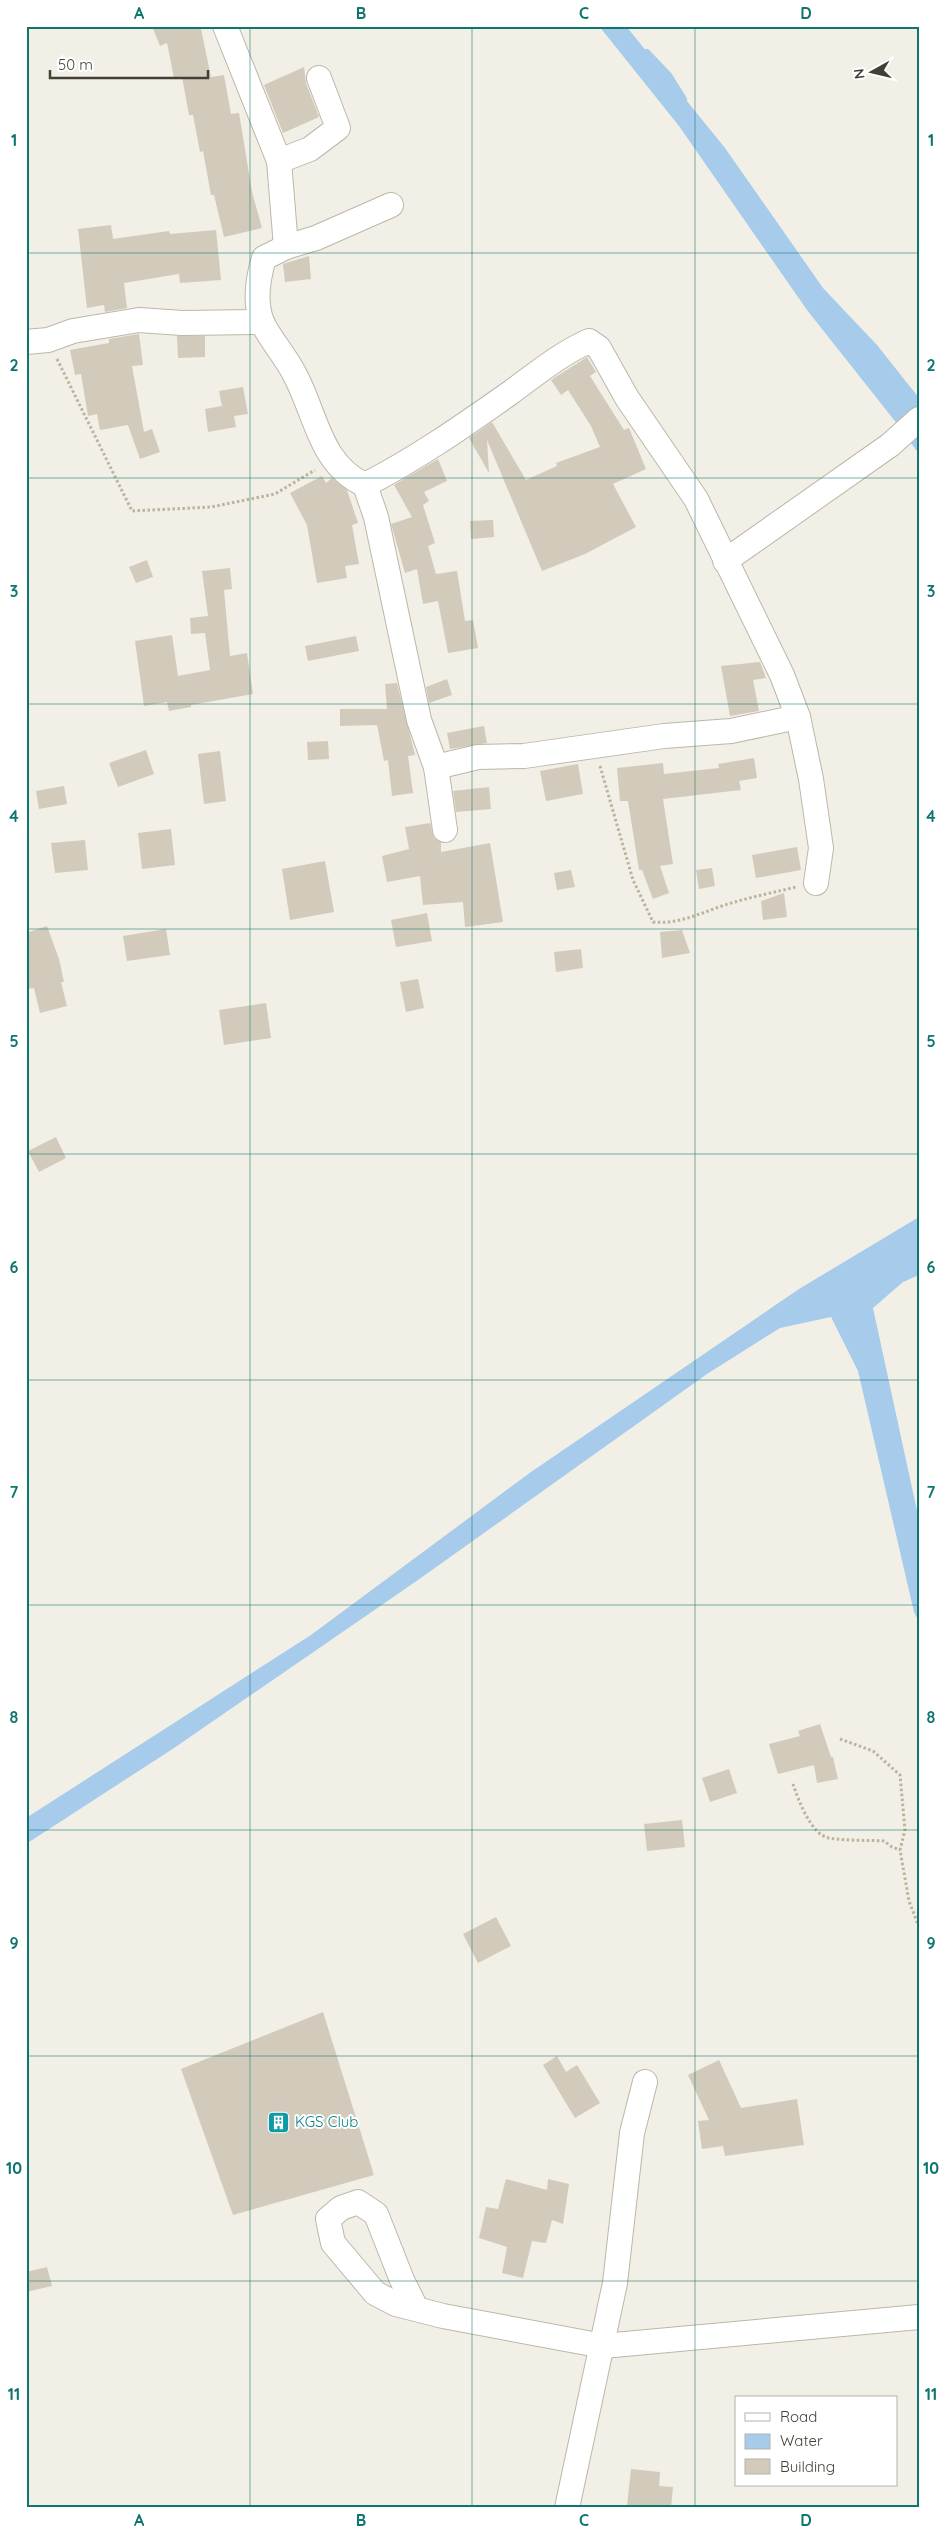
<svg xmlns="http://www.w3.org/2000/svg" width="945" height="2534" font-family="Quicksand,sans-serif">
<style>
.water{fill:#a6cbeb}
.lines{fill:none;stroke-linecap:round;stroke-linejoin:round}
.stream{stroke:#a6cbeb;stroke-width:6}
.building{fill:#d2cbbc}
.minor-casing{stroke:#bcb7a9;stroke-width:26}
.path{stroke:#bdb39b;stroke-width:3;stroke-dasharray:2.5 2.5;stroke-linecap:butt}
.minor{stroke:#fff;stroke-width:24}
.grid{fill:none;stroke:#0f766e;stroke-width:1;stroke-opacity:0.55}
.labels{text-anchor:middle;stroke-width:4;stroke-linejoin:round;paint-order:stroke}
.culture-label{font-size:15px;fill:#0d838f;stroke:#fff;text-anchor:start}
.neatline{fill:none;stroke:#0f766e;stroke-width:2}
.grid-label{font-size:16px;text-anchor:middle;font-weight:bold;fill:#0f766e}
</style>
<rect width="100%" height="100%" fill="#f2efe6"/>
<g class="water">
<polygon points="599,26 626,26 725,148 823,288 877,345 919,398 919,454 898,425 807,310 679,126"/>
<polygon points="919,1217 919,1275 903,1282 873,1308 919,1520 919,1622 914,1612 858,1371 831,1317 780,1328 707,1374 418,1580 174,1748 26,1844 26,1818 311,1635 531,1472 799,1289"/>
</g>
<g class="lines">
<polyline class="stream" points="647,52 669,75 684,99"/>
</g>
<g class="building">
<polygon points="152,26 207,26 201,29 211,77 224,75 231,114 239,113 252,192 262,228 224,237 214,195 211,195 203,151 200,152 193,115 189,115 182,77 174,78 167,43 160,46"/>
<polygon points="304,67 306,83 319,117 283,133 264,85"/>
<polygon points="111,225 113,239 169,231 170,234 216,230 221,280 180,283 179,274 124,283 127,308 105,312 104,305 87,308 78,229"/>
<polygon points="309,256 311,279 285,282 283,264"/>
<polygon points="139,334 143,365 132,366 144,432 152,429 160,452 140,459 128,425 100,430 97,414 88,416 81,374 75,375 70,350 109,343 109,339"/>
<polygon points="177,336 205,336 205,357 178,358"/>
<polygon points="587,357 596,372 590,376 624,430 629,428 646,469 613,484 636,527 585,554 542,571 487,440 489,473 469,438 492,422 526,480 557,466 556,463 600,447 591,426 568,390 561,395 551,380"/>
<polygon points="243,387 248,414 234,416 236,427 208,432 205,409 222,406 219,391"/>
<polygon points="438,459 447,481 424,492 429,501 423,505 435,543 428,546 436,574 457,571 465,621 473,620 478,648 448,653 438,601 423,604 417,569 405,573 391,524 412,517 394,485"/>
<polygon points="322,476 326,483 332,478 347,490 358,523 352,525 359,564 345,566 347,578 317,583 307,525 290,493"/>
<polygon points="493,520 494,537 471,539 470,521"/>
<polygon points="147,560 153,577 136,583 129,567"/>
<polygon points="230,568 232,589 224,590 230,656 247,653 253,694 191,705 191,707 169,711 167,702 144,706 135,641 172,635 178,676 210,670 205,633 191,634 190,618 208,616 202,571"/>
<polygon points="356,636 359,651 308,661 305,646"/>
<polygon points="760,662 766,678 753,680 759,711 730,716 721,666"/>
<polygon points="447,679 452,695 429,703 426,687"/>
<polygon points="397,683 415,755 408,756 413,793 392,796 388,760 384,761 377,725 340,726 340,709 387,709 385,684"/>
<polygon points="484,726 487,743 450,749 447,733"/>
<polygon points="328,741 329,759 308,760 307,742"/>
<polygon points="146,750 154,774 118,787 109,763"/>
<polygon points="220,751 226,801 204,804 198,754"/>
<polygon points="754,758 757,778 739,781 741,790 663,799 673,864 660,866 669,893 653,899 642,870 639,870 628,801 620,801 617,768 663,763 664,774 719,768 718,764"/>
<polygon points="578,764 583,794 546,801 540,771"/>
<polygon points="64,786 67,804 39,809 36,791"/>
<polygon points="489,787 491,809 456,812 453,791"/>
<polygon points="430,823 434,838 441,843 441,852 490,843 503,922 465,927 463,902 423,905 420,876 387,882 382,856 409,849 405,827"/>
<polygon points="171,829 175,865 142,869 138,833"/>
<polygon points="85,840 88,870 55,873 51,843"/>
<polygon points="797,847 801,870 756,878 752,855"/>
<polygon points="325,861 334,912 290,920 282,869"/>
<polygon points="712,868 715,886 699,889 696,870"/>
<polygon points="571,870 575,887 557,890 554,873"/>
<polygon points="784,893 787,917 763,920 761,901"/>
<polygon points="427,913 432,941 396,947 391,920"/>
<polygon points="47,926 59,959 64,982 61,982 67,1006 40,1013 34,988 26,989 26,933"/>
<polygon points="166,929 170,955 127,961 123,936"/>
<polygon points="682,930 690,953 662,958 660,932"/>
<polygon points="581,949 583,968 556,972 554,952"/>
<polygon points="418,979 424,1008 406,1012 400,982"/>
<polygon points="266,1003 271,1038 224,1045 219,1010"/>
<polygon points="56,1137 66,1158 39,1172 28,1151"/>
<polygon points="820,1724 831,1757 833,1757 838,1779 817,1783 814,1765 778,1774 769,1744 800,1736 798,1731"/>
<polygon points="729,1769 737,1793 710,1802 702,1778"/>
<polygon points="682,1820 685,1847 647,1851 644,1824"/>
<polygon points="496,1917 511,1946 478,1963 463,1934"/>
<polygon points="323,2012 374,2175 233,2215 181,2069"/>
<polygon points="557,2056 566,2072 577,2065 600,2103 575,2118 543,2065"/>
<polygon points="719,2060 741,2108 797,2099 804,2145 725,2156 723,2146 702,2149 698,2121 709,2120 688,2075"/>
<polygon points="506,2179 547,2190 548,2179 569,2184 563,2224 552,2220 546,2243 532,2241 523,2278 502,2273 507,2247 479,2238 486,2207 498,2209"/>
<polygon points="47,2267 52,2286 26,2292 26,2272"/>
<polygon points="631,2469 660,2472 659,2486 673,2487 671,2508 627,2506"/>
</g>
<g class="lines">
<defs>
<g id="minor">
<path d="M225 26 279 161 286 247 264 258C258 278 254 302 262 322 269 338 287 358 295 375 316 414 320 465 365 485 416 459 463 426 510 393 536 374 560 354 589 341L599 348 627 398 696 499 782 675 798 717 811 779 821 848 816 883"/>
<polyline points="279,161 310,149 338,128 319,78"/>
<polyline points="286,247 316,238 391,205"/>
<polyline points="26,342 48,340 73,331 139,320 182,323 262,322"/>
<polyline points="365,485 376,517 419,720 436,767 478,757 524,756 664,736 731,731 798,717"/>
<polyline points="725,561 890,445 919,419"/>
<polyline points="436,767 445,830"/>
<polyline points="416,2308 402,2280 376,2214 358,2202 341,2208 328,2219 333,2243 375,2293 396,2304 443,2316 603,2346 919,2317"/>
<polyline points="567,2508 615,2283 632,2133 645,2082"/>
</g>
</defs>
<use href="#minor" class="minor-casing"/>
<g class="path">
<polyline points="57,359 132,511 211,507 275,494 315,470"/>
<path d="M600 766 633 880 653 922C682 925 708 909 735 902 755 896 776 892 796 887"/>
<polyline points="840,1739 873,1751 900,1775 905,1830 900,1850 909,1901 919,1927"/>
<path d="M793 1784C798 1799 811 1835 829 1838 847 1841 867 1840 884 1841L892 1847 900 1850"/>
</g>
<use href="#minor" class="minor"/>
</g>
<path class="grid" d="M250 26V2508M472 26V2508M695 26V2508M26 253H919M26 478H919M26 704H919M26 929H919M26 1154H919M26 1380H919M26 1605H919M26 1830H919M26 2056H919M26 2281H919"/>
<defs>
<symbol id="building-square" viewBox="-11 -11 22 22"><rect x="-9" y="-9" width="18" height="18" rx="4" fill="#0f9aa8" stroke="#fff"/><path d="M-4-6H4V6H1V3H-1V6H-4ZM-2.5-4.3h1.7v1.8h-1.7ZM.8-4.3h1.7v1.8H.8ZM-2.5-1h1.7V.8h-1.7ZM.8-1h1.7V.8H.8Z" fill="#fff"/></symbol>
</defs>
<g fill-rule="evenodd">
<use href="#building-square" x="266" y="2110" width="25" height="25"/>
</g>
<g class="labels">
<g class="culture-label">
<text x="295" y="2127">KGS Club</text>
</g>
</g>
<rect width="945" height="2534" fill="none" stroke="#ffffff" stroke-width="55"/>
<rect x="735" y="2396" width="162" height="90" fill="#ffffff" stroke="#b4b2af"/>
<rect x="745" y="2413" width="25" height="8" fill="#ffffff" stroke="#b4b2af"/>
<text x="780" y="2422" font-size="15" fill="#443f36">Road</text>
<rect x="745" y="2434" width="25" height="15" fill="#a6cbeb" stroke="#b4b2af"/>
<text x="780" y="2446" font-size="15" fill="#443f36">Water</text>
<rect x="745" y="2459" width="25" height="15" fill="#d2cbbc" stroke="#b4b2af"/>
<text x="780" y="2472" font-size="15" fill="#443f36">Building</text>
<g transform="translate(872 72) rotate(262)" stroke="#ffffff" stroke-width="4" paint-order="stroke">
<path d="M0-4L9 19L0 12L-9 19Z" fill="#443f36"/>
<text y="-8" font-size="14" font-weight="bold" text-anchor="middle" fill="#443f36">N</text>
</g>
<path d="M50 70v8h158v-8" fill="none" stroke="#443f36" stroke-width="2.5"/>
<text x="58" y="70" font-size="15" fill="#443f36" stroke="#ffffff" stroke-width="4" paint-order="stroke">50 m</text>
<rect x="28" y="28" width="890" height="2478" class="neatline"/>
<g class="grid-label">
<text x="139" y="19">A</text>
<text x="361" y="19">B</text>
<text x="584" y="19">C</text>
<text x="806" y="19">D</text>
<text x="14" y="146">1</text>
<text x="931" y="146">1</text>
<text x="14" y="371">2</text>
<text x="931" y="371">2</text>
<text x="14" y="597">3</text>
<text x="931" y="597">3</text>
<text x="14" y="822">4</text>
<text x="931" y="822">4</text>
<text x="14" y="1047">5</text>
<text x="931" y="1047">5</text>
<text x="14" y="1273">6</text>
<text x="931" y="1273">6</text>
<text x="14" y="1498">7</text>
<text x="931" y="1498">7</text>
<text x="14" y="1723">8</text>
<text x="931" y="1723">8</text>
<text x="14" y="1949">9</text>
<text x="931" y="1949">9</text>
<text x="14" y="2174">10</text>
<text x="931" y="2174">10</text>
<text x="14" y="2400">11</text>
<text x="931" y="2400">11</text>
<text x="139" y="2526">A</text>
<text x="361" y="2526">B</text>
<text x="584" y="2526">C</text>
<text x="806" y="2526">D</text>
</g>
</svg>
